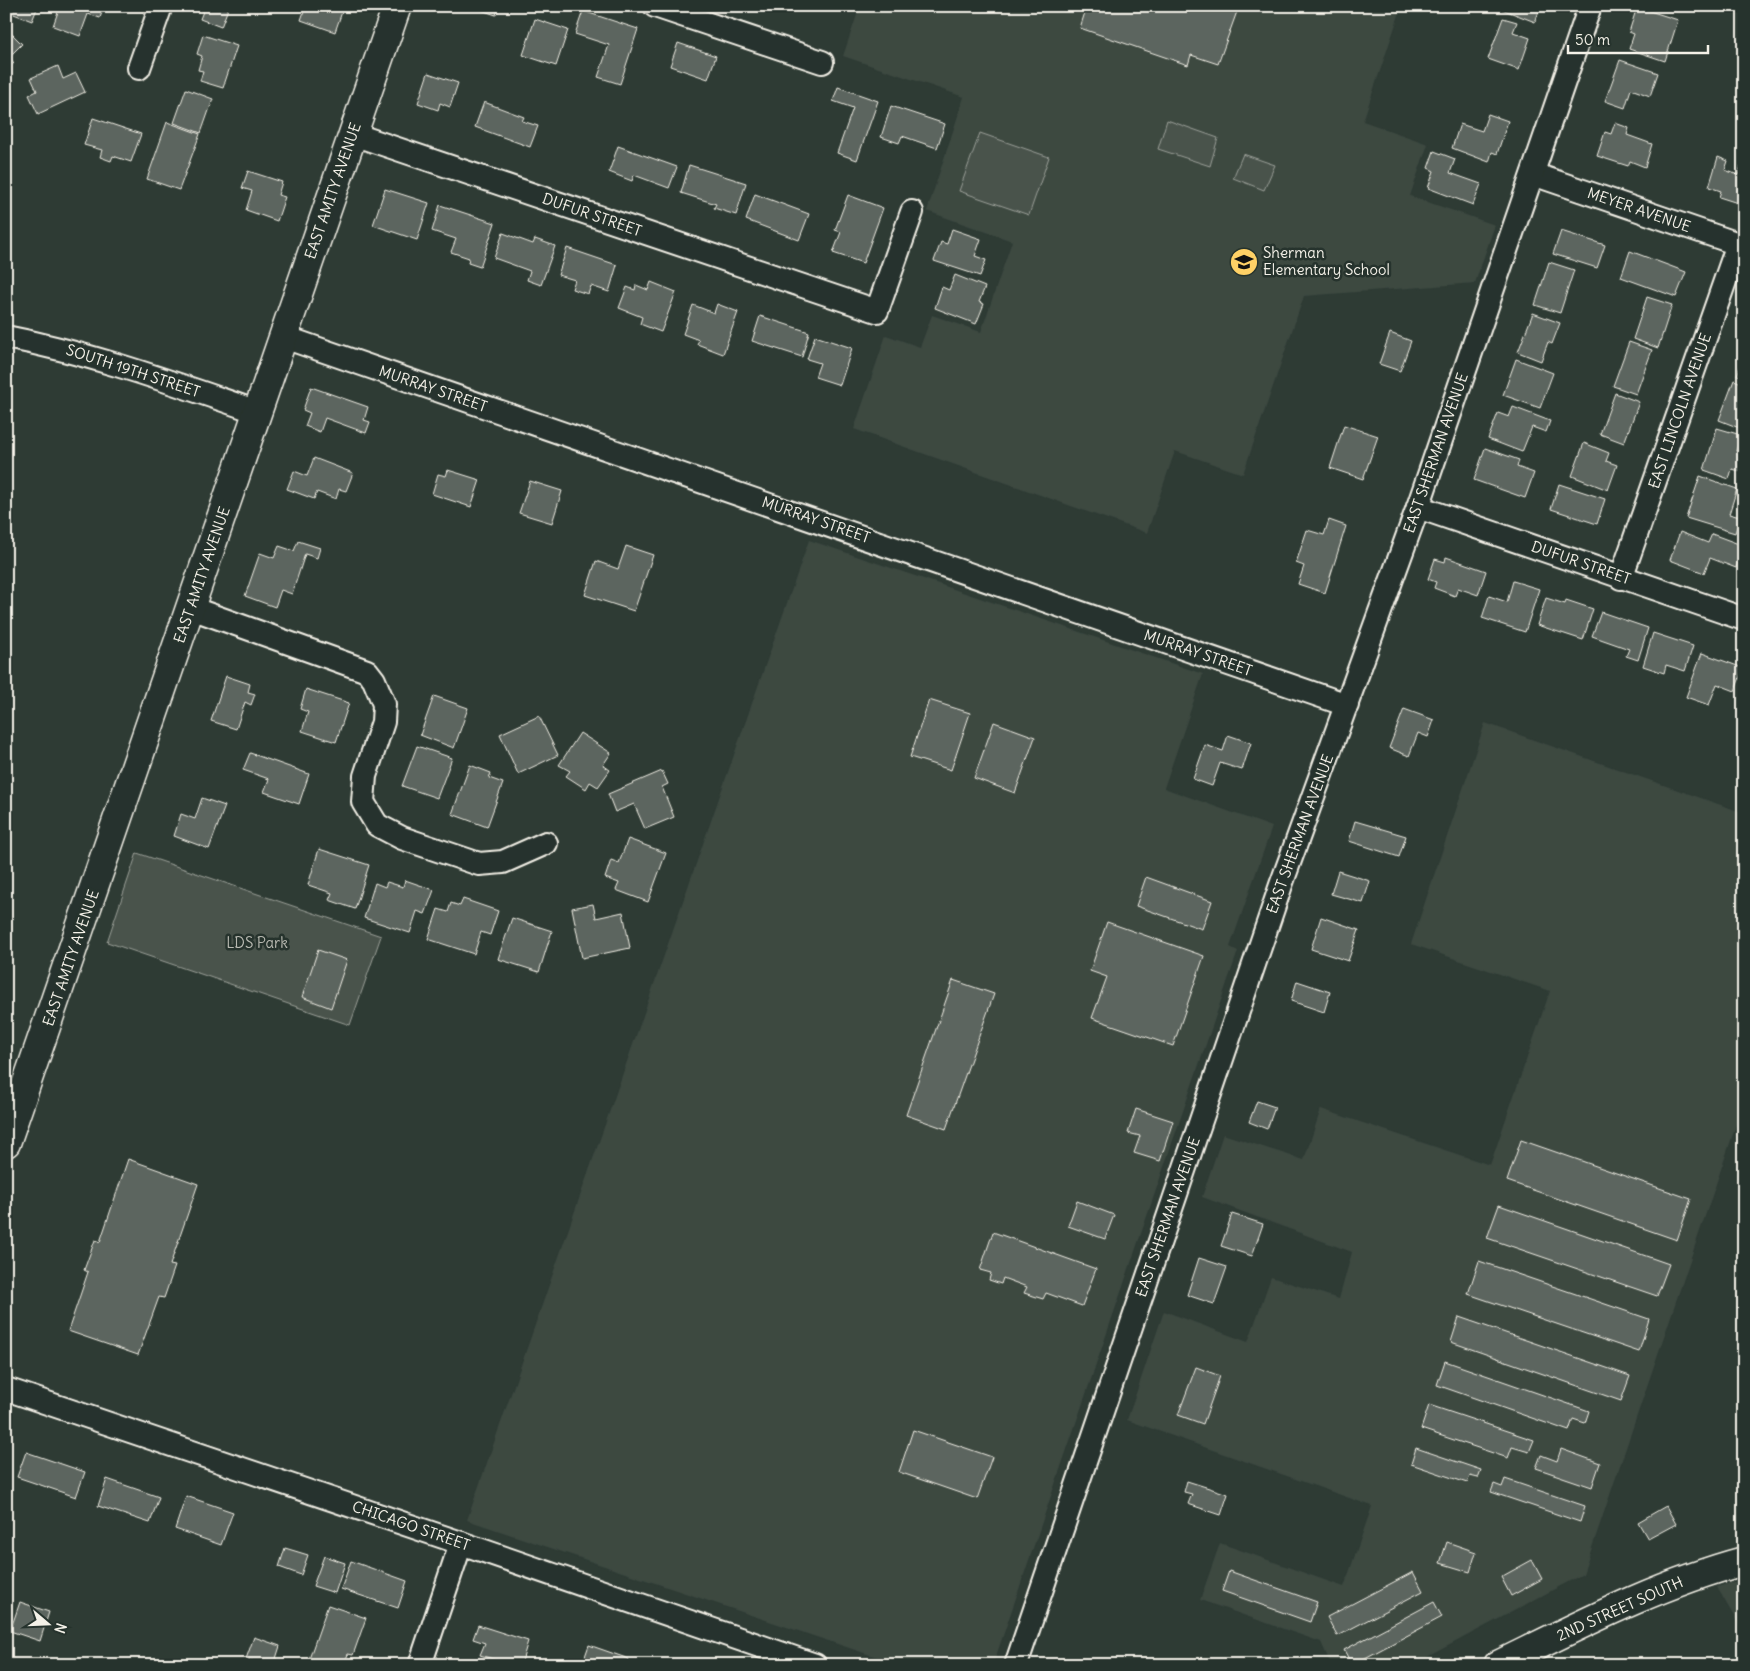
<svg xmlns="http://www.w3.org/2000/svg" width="1750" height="1671" font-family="Delius,sans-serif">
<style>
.built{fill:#3c4841}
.green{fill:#48524c;stroke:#9ea29a}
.building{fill:#5c655e;stroke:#f4f1e8}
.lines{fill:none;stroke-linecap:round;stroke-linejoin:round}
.minor-casing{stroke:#f4f1e8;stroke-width:26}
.tertiary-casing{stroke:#f4f1e8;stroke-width:31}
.secondary-casing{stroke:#f4f1e8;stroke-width:31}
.minor{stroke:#26332d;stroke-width:22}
.tertiary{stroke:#26332d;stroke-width:28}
.secondary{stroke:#26332d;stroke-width:28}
.labels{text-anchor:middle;stroke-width:5;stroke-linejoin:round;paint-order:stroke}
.street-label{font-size:15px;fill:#f4f1e8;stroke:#26332d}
.poi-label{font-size:15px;fill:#f4f1e8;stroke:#26332d;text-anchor:start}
.park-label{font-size:15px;fill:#b8b9b1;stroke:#26332d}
</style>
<rect width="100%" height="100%" fill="#2e3b34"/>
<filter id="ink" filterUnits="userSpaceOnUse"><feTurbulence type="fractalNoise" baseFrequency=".02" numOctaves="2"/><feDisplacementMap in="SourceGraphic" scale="10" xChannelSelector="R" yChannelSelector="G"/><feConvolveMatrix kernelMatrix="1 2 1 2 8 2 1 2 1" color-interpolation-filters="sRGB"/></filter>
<g filter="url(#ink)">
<g class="built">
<polygon points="860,6 1402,6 1363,121 1428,144 1410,196 1495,225 1475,283 1304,296 1243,474 1175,451 1147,533 854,429 886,335 920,347 932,315 981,332 1012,241 927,211 964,97 843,56"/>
<polygon points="809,540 1203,674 1164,788 1272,827 1230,947 1238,951 993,1665 900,1665 467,1520"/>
<polygon points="1485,723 1744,813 1744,1102 1583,1574 1412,1665 1331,1665 1321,1642 1200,1600 1220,1543 1344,1587 1372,1506 1127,1420 1164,1311 1248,1342 1271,1277 1339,1299 1352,1252 1202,1197 1223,1134 1304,1160 1321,1109 1490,1165 1550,991 1411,944"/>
<polygon points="1744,1579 1744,1634 1717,1587"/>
</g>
<g class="green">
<polygon points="1167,120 1218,138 1210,166 1158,149"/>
<polygon points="980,133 1049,157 1029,215 959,191"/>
<polygon points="1243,154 1275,165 1264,190 1233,178"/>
<polygon points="137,853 381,936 350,1025 107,942"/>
</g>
<g class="building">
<polygon points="7,6 38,6 32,21 6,11"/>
<polygon points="60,6 104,6 100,18 88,14 80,36 53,26"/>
<polygon points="205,6 229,6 221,27 200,19"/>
<polygon points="306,6 344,6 335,32 301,20"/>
<polygon points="469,6 499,6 496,15"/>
<polygon points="1087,6 1239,6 1218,64 1191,55 1188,65 1080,28"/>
<polygon points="1494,6 1541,6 1535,22"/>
<polygon points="1637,7 1678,20 1665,61 1629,49 1634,34 1629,32"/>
<polygon points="583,11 638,29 620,84 598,77 609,45 575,34"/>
<polygon points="1503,18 1517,22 1513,32 1530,38 1519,70 1488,59"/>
<polygon points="535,19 568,30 556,66 523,55"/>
<polygon points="6,28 22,44 9,57 14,63 6,71"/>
<polygon points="203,35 237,46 223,88 200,81 203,71 198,70 202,56 197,54"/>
<polygon points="678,43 716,56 708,79 670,66"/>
<polygon points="1620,60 1658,73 1650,96 1631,89 1625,108 1605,101"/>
<polygon points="58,66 63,79 76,73 85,92 38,114 29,95 37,91 31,78"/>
<polygon points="428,73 458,83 450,107 440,103 438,110 418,103"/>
<polygon points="838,87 878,101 857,160 837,153 853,108 833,101"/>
<polygon points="186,89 213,99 201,133 174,123"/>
<polygon points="484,102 524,117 522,121 538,126 530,147 475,127"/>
<polygon points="891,106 945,124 937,148 902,136 899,143 881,137"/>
<polygon points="1488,114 1508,121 1497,154 1492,152 1489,162 1452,148 1460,124 1482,131"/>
<polygon points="93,118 141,134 131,162 113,156 111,161 100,157 102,150 84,145"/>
<polygon points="167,122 200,134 179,190 147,179"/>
<polygon points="1615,123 1629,128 1627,135 1652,144 1645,167 1630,161 1628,166 1597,156 1605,132 1611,134"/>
<polygon points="618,146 677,167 669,188 634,175 632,181 609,172"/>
<polygon points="1434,151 1455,159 1450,173 1481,184 1473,205 1428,188 1434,171 1428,168"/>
<polygon points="1718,157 1728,161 1725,170 1738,175 1742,163 1744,163 1744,205 1719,197 1721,191 1709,187"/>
<polygon points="689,165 746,183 736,215 714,208 716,204 681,193"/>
<polygon points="248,171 282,182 278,195 285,197 277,221 246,210 252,191 242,188"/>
<polygon points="385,189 429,203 417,240 373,225"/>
<polygon points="755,194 809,214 799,240 746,220"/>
<polygon points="848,195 883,208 863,263 833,253 841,232 835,230"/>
<polygon points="440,205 495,223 480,267 468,263 469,258 451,252 456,239 432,231"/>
<polygon points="952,229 981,239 975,256 986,260 980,276 934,261 941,242 947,244"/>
<polygon points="1561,231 1605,245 1597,268 1553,254"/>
<polygon points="503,233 533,244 535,239 555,246 541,285 527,280 530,271 494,258"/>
<polygon points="567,248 617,265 609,292 591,286 588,294 572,289 575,280 558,275"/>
<polygon points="1630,251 1686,272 1676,297 1621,277"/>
<polygon points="1549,262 1574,270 1560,313 1535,305"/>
<polygon points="955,275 985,287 979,302 984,304 976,324 935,308 942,287 949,290"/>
<polygon points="651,282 676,292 661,332 640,324 642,317 619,308 627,287 635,290 636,285 648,290"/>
<polygon points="1647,297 1672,305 1658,348 1633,339"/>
<polygon points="717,304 738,312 723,354 697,344 699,340 683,334 693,305 714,313"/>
<polygon points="1533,313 1560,323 1552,344 1548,342 1541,361 1518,352"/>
<polygon points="760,316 809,332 802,357 752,341"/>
<polygon points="1390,333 1411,341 1400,371 1379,364"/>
<polygon points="815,336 852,348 840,385 815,377 820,363 807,359"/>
<polygon points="1629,342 1652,350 1636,394 1613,386"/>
<polygon points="1744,356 1744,377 1737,375"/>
<polygon points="1516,359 1553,373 1540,408 1503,395"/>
<polygon points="1734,380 1744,384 1742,429 1719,420"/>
<polygon points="311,387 368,407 364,420 370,422 366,433 325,418 320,432 305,426 310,413 303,410"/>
<polygon points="1615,393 1639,402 1624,443 1600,434"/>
<polygon points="1513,407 1550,421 1546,432 1532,427 1522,452 1488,439 1498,413 1509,417"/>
<polygon points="1344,425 1378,436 1363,479 1330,468"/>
<polygon points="1717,428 1741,435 1736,451 1744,454 1744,472 1732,469 1729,479 1704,470"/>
<polygon points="1584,443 1609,453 1606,461 1617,465 1608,490 1572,476"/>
<polygon points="1485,448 1519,460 1517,467 1534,473 1525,498 1474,480"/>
<polygon points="314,458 353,473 346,491 339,489 336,499 317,492 314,499 287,489 294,471 307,476"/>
<polygon points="448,470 480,480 471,507 432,494 438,474 446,476"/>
<polygon points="1700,476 1737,489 1729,514 1740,517 1735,533 1686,518"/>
<polygon points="530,481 562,491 552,523 519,513"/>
<polygon points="1559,484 1605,499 1597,524 1551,509"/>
<polygon points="1329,520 1346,526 1325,593 1298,584 1304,566 1296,563 1307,530 1324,535"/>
<polygon points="1680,532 1708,543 1712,534 1744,546 1736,568 1710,558 1704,573 1670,560"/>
<polygon points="298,541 320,548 317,558 305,554 292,594 281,590 275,607 245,596 260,553 274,558 279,546 294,551"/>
<polygon points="626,546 653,555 634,611 585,595 596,561 618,569"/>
<polygon points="1446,557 1486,571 1478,595 1458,588 1455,596 1434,588 1436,582 1428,579 1435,559 1445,562"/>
<polygon points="1513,581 1539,589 1525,632 1482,618 1489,596 1507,602"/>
<polygon points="1546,598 1565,604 1566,600 1593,609 1583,640 1537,625"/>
<polygon points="1601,612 1648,628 1638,660 1626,656 1629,649 1592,636"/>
<polygon points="1653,633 1693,646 1685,671 1666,665 1664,673 1643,666"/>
<polygon points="1702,653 1743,668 1735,691 1717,684 1709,705 1686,697"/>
<polygon points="226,676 250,684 248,692 255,694 251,705 245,702 236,729 211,721"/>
<polygon points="306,689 349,703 336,742 302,731 308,712 300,709"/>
<polygon points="434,696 468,708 454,748 420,735"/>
<polygon points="929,700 970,713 951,770 910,757"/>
<polygon points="1404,709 1434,720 1428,737 1418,733 1409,756 1389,748"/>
<polygon points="539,716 558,755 518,774 500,734"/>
<polygon points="994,722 1035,737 1015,793 974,778"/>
<polygon points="580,733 611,753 603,765 610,770 598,787 590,782 586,789 566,776 570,771 559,765"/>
<polygon points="1228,735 1251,743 1242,770 1220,763 1212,786 1193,779 1205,745 1223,751"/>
<polygon points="417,746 452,758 437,798 402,786"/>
<polygon points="250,753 309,774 299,804 264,792 269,779 243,770"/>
<polygon points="470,765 491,773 489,778 503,783 487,827 452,814"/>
<polygon points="662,771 668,784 662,787 674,817 645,829 634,804 615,812 608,794"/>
<polygon points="202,798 225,806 209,849 174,836 181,814 195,819"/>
<polygon points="1355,821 1406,836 1399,857 1349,841"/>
<polygon points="628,839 666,853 648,902 616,890 619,883 605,878 611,860 619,863"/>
<polygon points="319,849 369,865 355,909 329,900 332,893 308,885"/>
<polygon points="1338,871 1370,881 1363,903 1331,894"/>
<polygon points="1146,877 1212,901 1202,929 1136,906"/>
<polygon points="405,880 434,890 425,914 417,911 410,933 364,918 375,883 385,887 387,882 403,887"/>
<polygon points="463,899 498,911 490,935 481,932 474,954 428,939 438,909 448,912 451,903 460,906"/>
<polygon points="593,904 596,918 623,912 630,948 582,958 572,908"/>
<polygon points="1321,917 1359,930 1348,961 1311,949"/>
<polygon points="512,918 552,931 539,972 498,959"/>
<polygon points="1107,922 1204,956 1173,1046 1092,1018 1107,977 1090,971"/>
<polygon points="318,950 347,960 331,1008 302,997"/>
<polygon points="953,980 994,994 946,1129 906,1115"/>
<polygon points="1297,981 1330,992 1324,1012 1291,1001"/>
<polygon points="1257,1101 1275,1107 1267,1129 1249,1122"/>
<polygon points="1136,1109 1173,1121 1160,1161 1134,1153 1140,1136 1128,1133"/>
<polygon points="1521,1140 1691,1199 1677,1240 1507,1181"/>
<polygon points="128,1159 198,1184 170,1265 175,1266 164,1298 159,1297 138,1355 68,1331 88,1272 84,1270 95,1240 100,1242"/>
<polygon points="1077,1201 1114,1215 1105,1239 1068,1226"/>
<polygon points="1499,1205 1669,1264 1657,1296 1487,1238"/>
<polygon points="1232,1214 1263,1224 1252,1256 1221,1246"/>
<polygon points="993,1232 1096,1269 1082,1306 1046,1293 1043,1299 1024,1293 1027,1287 1003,1278 1001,1284 989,1280 991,1273 980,1270"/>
<polygon points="1199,1258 1227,1267 1214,1304 1187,1295"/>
<polygon points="1479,1261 1649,1319 1639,1352 1468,1294"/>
<polygon points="1459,1317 1630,1376 1621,1401 1451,1342"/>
<polygon points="1445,1361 1589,1411 1585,1423 1573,1419 1569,1431 1437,1385"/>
<polygon points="1196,1367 1220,1376 1203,1424 1178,1415"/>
<polygon points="1429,1405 1534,1440 1529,1452 1512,1447 1508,1458 1421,1429"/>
<polygon points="913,1430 992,1457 977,1499 899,1472"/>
<polygon points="1416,1448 1481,1470 1478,1478 1470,1476 1467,1483 1411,1464"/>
<polygon points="1561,1449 1600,1463 1592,1487 1536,1468 1541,1455 1557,1461"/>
<polygon points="26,1452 85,1472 76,1497 17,1477"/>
<polygon points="107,1479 159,1497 150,1523 98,1506"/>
<polygon points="1505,1479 1585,1506 1580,1522 1491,1492 1494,1484 1502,1487"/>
<polygon points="1187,1481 1228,1494 1221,1515 1188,1504 1192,1494 1184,1492"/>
<polygon points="186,1496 233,1512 221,1545 175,1529"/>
<polygon points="1666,1506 1676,1524 1648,1539 1638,1522"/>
<polygon points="1447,1542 1476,1552 1470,1572 1440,1563"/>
<polygon points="285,1548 308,1555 301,1575 279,1567"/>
<polygon points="324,1556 345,1563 335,1593 313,1586"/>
<polygon points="1532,1560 1542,1579 1511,1596 1501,1577"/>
<polygon points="351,1561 407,1581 398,1608 341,1589"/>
<polygon points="1229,1571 1317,1602 1310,1622 1222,1591"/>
<polygon points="1413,1572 1423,1591 1337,1636 1327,1617"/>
<polygon points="20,1602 49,1612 40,1641 10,1631"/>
<polygon points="1434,1602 1442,1617 1352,1665 1344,1650"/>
<polygon points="328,1605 366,1618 353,1655 348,1654 344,1665 316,1665 308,1662"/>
<polygon points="478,1625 528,1641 521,1665 512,1665 480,1655 485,1643 473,1639"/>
<polygon points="254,1637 280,1646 274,1665 264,1665 246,1659"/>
<polygon points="589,1645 629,1659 627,1665 582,1665"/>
</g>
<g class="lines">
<defs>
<g id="minor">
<polyline points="655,6 822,62"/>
<polyline points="139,68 161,6"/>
<polyline points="353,134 877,311 912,212"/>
<polyline points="1533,174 1744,246"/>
<path d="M6 337C94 354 173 383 258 412"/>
<polyline points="284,337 1347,705"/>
<polyline points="1418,507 1744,619"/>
<polyline points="1621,578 1738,244"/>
<polyline points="191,608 367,671 374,680 384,704 383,722 365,776 363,802 377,825 402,838 479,864 503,862 546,843"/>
<polyline points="6,1389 461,1543 815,1665"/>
<polyline points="420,1665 461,1543"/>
<polyline points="1016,1665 1281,885 1418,507 1590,6"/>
</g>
<path id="tertiary" d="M1498 1665C1578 1626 1658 1584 1744 1561"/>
<polyline id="secondary" points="6,1143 397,6"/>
</defs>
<use href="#minor" class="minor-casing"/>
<use href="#tertiary" class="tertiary-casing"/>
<use href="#secondary" class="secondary-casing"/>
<use href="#minor" class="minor"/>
<use href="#tertiary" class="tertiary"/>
<use href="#secondary" class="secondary"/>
</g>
</g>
<defs>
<symbol id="school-disc" viewBox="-11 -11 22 22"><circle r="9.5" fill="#ffd166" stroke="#26332d"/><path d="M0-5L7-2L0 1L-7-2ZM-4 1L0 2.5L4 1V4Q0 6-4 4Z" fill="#111"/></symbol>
</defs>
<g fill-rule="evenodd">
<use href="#school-disc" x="1228" y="246" width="32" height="32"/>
</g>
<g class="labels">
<g class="street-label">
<text transform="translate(333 191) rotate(-71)" y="5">EAST AMITY AVENUE</text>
<text transform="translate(1639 210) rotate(19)" y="5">MEYER AVENUE</text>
<text transform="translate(592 215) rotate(19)" y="5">DUFUR STREET</text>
<text transform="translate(133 371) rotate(18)" y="5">SOUTH 19TH STREET</text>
<text transform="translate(433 389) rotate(19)" y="5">MURRAY STREET</text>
<text transform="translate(1680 411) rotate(-71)" y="5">EAST LINCOLN AVENUE</text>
<text transform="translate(1436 453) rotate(-71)" y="5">EAST SHERMAN AVENUE</text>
<text transform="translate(816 520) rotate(19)" y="5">MURRAY STREET</text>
<text transform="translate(1581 563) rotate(19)" y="5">DUFUR STREET</text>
<text transform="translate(202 575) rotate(-71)" y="5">EAST AMITY AVENUE</text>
<text transform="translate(1198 653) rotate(19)" y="5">MURRAY STREET</text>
<text transform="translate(1300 834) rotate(-70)" y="5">EAST SHERMAN AVENUE</text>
<text transform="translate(71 958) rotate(-71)" y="5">EAST AMITY AVENUE</text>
<text transform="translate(1168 1217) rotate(-71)" y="5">EAST SHERMAN AVENUE</text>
<text transform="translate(411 1526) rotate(19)" y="5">CHICAGO STREET</text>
<text transform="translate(1620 1609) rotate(-24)" y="5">2ND STREET SOUTH</text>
</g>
<g class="poi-label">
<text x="1263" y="258">Sherman<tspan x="1263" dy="17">Elementary School</tspan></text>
</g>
<g class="park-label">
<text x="257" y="948">LDS Park</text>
</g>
</g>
<rect width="1750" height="1671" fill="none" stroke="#26332d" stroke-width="25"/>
<rect x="12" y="12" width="1725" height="1646" fill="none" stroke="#f4f1e8" stroke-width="2" filter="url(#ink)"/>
<g transform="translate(48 1624) rotate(109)" stroke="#26332d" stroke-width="4" paint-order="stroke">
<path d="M0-4L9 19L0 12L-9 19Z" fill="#f4f1e8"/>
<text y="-8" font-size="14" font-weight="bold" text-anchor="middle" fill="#f4f1e8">N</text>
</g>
<path d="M1568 45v8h140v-8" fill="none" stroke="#f4f1e8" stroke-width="2.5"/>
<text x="1575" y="45" font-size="15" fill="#f4f1e8" stroke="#26332d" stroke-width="4" paint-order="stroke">50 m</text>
</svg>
